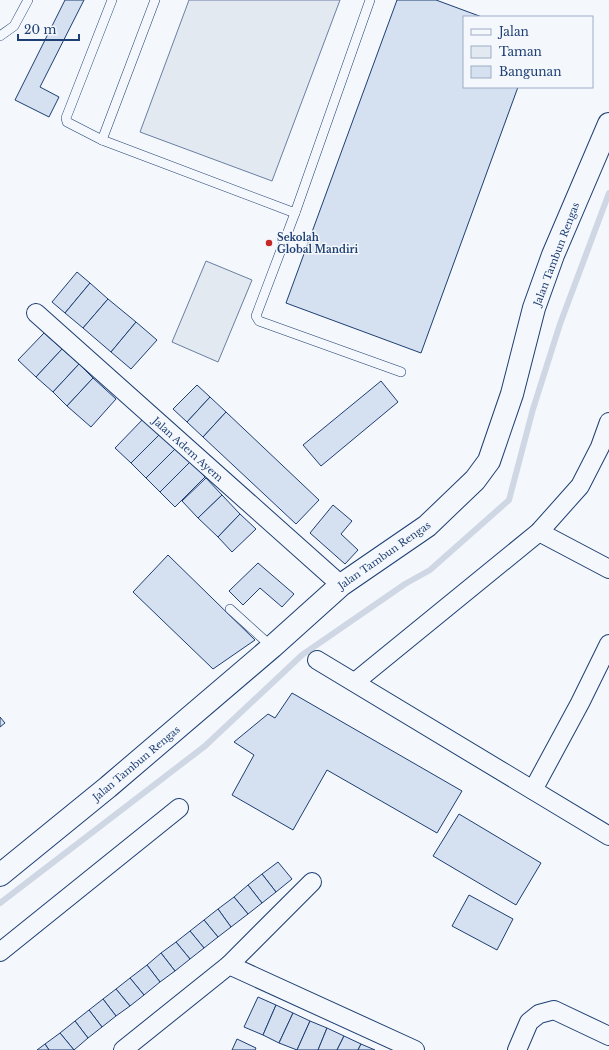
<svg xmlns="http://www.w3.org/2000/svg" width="609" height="1050" font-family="'Libre Baskerville',serif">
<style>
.green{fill:#e3e9f0;stroke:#687fa3}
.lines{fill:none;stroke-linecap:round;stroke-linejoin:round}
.stream{stroke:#cfd7e4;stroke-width:6}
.building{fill:#d5e0f0;stroke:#1d3f73}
.service-casing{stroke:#1d3f73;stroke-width:10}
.minor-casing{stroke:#1d3f73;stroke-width:20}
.tertiary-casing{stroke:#1d3f73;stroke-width:24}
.service{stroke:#f4f7fb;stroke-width:9}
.minor{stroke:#f4f7fb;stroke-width:18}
.tertiary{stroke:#f4f7fb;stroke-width:22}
.poi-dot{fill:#c62828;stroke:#f4f7fb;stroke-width:1.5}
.labels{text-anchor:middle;stroke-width:3;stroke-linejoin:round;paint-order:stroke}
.poi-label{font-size:10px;font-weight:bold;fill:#1d3f73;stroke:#f4f7fb;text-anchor:start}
.street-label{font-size:10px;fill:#1d3f73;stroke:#f4f7fb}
</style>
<rect width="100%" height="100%" fill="#f4f7fb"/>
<g class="green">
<polygon points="189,0 340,0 272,181 140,132"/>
<polygon points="206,261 252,280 218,362 172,342"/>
</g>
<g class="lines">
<polyline class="stream" points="0,903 205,746 302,655 405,584 430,570 509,500 533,409 560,324 609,193"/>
</g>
<g class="building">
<polygon points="65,0 84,0 40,87 59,97 49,117 15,100"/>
<polygon points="397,0 436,0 482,17 464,17 464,87 518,87 421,353 286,303"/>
<polygon points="77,272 90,283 65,313 52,302"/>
<polygon points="90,283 108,299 83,328 65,313"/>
<polygon points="108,299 136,322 111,352 83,328"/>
<polygon points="136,322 157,340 131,369 111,352"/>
<polygon points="44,333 62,349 36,377 18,360"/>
<polygon points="62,349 79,364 53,392 36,377"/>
<polygon points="79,364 93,378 67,406 53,392"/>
<polygon points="93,378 116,399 91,427 67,406"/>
<polygon points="381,381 398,402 321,466 303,445"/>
<polygon points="197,385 210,397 187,422 173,409"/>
<polygon points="210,397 226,412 203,437 187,422"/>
<polygon points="226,412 319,500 296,524 203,437"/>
<polygon points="145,417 161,433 131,463 115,448"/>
<polygon points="161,433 176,448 146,478 131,463"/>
<polygon points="176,448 190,462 160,492 146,478"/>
<polygon points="190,462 205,477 175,507 160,492"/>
<polygon points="206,478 222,495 198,518 182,501"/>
<polygon points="222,495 240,514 218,537 198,518"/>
<polygon points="333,505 352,521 341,534 358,550 345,564 310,533"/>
<polygon points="240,514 256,529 232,552 218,537"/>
<polygon points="168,555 255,640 213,669 133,592"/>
<polygon points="258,563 294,594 282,607 260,588 243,605 229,591"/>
<polygon points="292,693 462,791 437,833 327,770 293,830 232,795 254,755 234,742 268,714 275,718"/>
<polygon points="0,717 5,723 0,727"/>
<polygon points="459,814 541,863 516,905 433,856"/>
<polygon points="278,862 292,879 276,892 262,874"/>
<polygon points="262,874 276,892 262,903 248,885"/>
<polygon points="248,885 262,903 248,914 234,897"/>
<polygon points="469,895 513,919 497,950 452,926"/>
<polygon points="234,897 248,914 231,927 218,909"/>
<polygon points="218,909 231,927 218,937 204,920"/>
<polygon points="204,920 218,937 204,948 190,931"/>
<polygon points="190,931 204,948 190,959 176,942"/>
<polygon points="176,942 190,959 175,971 161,953"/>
<polygon points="161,953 175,971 160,982 147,965"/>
<polygon points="147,965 160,982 144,995 130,978"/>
<polygon points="130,978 144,995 130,1006 116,989"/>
<polygon points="116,989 130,1006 116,1016 103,999"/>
<polygon points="258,997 276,1005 263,1035 244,1027"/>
<polygon points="103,999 116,1016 102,1027 89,1010"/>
<polygon points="276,1005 293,1013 279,1043 263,1035"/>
<polygon points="89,1010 102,1027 88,1038 75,1021"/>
<polygon points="293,1013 310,1021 297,1050 279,1043"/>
<polygon points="75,1021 88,1038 74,1050 60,1033"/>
<polygon points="310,1021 327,1028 318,1050 297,1050"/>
<polygon points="327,1028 344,1036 337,1050 318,1050"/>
<polygon points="60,1033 74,1050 49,1050 45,1044"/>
<polygon points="344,1036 361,1044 358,1050 337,1050"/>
<polygon points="237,1039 256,1048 255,1050 232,1050"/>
<polygon points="45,1044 49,1050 37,1050"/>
<polygon points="361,1044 375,1050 358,1050"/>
</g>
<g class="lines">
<defs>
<g id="service">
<polyline points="112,0 66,118 67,122 102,140 155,0"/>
<polyline points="0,36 14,26 28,0"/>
<polyline points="102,140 295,213 370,0"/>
<polyline points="295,213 256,316 259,321 401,372"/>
<polyline points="230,609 272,647"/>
</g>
<g id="minor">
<polyline points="36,313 341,585"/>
<polyline points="539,532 609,569"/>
<polyline points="317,660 609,836"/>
<polyline points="355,682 539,532 580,486 600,447 609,422"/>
<polyline points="533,790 580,703 609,644"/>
<polyline points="0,952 179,808"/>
<polyline points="229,965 312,882"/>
<polyline points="123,1050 229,965 415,1050"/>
<polyline points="517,1050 529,1022 539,1014 554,1010 609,1036"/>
</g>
<polyline id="tertiary" points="0,875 108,787 272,647 341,585 427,526 475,480 489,461 512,394 534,308 553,255 609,124"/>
</defs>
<use href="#service" class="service-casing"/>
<use href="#minor" class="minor-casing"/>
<use href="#tertiary" class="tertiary-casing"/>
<use href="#service" class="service"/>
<use href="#minor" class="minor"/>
<use href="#tertiary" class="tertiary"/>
</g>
<circle class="poi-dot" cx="269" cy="243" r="4"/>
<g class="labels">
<g class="poi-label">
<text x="277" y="241">Sekolah<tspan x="277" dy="12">Global Mandiri</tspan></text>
</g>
<g class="street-label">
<text transform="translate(556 254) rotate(-69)" y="4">Jalan Tambun Rengas</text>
<text transform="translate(188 449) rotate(42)" y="4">Jalan Adem Ayem</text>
<text transform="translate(384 555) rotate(-35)" y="4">Jalan Tambun Rengas</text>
<text transform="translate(136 763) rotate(-40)" y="4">Jalan Tambun Rengas</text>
</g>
</g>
<rect x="463" y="16" width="130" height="72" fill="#f4f7fb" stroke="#9eadc5"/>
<rect x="471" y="29" width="20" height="6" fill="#f4f7fb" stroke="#9eadc5"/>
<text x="499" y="36" font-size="12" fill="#1d3f73">Jalan</text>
<rect x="471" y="46" width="20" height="12" fill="#e3e9f0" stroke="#9eadc5"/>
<text x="499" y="56" font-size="12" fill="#1d3f73">Taman</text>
<rect x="471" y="66" width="20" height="12" fill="#d5e0f0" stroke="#9eadc5"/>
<text x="499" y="76" font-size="12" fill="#1d3f73">Bangunan</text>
<path d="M18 34v6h61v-6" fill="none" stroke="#1d3f73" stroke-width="2"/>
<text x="24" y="34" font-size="12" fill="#1d3f73" stroke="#f4f7fb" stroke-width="3" paint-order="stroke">20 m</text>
</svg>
